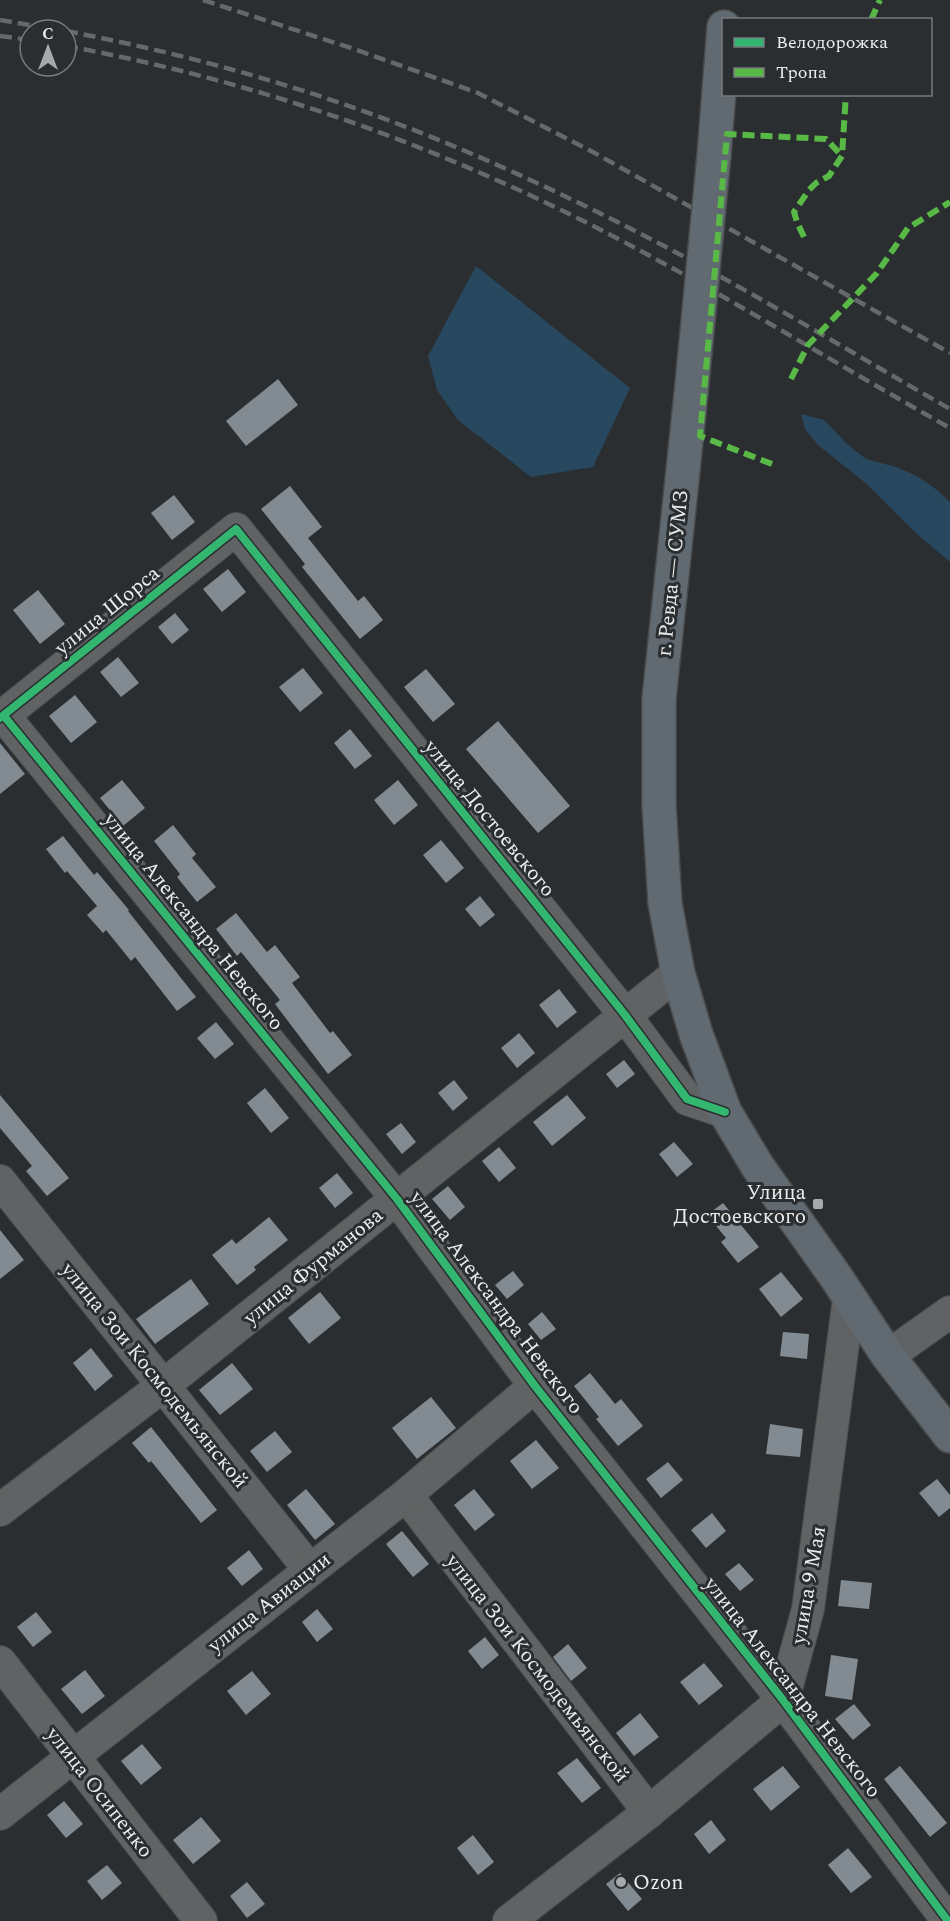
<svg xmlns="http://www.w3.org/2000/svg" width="950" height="1921" font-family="Spectral,serif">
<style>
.green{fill:#28485f}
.building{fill:#828b91}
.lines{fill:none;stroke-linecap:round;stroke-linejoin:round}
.minor-casing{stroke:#484a4b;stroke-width:34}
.major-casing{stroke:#484a4b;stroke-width:36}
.minor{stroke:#606263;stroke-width:32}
.major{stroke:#606a70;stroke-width:33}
.rail{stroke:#66696a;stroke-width:4.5;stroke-dasharray:12 6;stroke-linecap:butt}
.major-bridge-casing{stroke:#484a4b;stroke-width:36;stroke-linecap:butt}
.major-bridge{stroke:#606a70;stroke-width:33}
.quiet{stroke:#58b947;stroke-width:6;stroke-dasharray:12 6;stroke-linecap:butt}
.cycleway-casing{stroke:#2a2e31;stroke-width:11}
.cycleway{stroke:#33b770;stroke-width:8}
.poi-dot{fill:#a7aaac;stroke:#2a2e31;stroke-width:2}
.labels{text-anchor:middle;stroke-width:6;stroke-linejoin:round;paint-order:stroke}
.street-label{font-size:21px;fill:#eaedee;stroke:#2a2e31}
.poi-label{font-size:21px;fill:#eaedee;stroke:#2a2e31;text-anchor:end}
</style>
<rect width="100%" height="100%" fill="#2b2e30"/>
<g class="green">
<polygon points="476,266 630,388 593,467 531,477 458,420 437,390 428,356"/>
<polygon points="801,414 824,420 847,444 866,459 896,467 917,476 937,490 950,502 950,562 916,533 868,485 818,445 805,429"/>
</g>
<g class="building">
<polygon points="278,379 298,405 246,446 226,421"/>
<polygon points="290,486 322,527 308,538 358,601 364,596 383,620 360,639 302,567 305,564 261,509"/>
<polygon points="174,495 195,522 172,540 151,513"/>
<polygon points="228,569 246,592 222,612 203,589"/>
<polygon points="38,590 65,624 40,644 13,610"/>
<polygon points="175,613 189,630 172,644 158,627"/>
<polygon points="118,657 139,683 121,697 100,672"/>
<polygon points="303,668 323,693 300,712 279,687"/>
<polygon points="426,669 455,704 433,722 404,687"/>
<polygon points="75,695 97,722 71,743 49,716"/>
<polygon points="498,721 570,806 538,833 466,749"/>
<polygon points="350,729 372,756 355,769 334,743"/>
<polygon points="0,743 25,774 0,794"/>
<polygon points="122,780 145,808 123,826 100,798"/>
<polygon points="398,780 418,805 394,825 374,800"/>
<polygon points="173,825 196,854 192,858 216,887 197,902 177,877 180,874 154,841"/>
<polygon points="63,836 94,875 97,872 129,910 128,911 196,997 177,1011 135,957 131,961 106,930 103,933 87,915 97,906 67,871 65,873 46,849"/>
<polygon points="441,840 464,868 446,883 423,855"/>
<polygon points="480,896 495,915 480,927 465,909"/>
<polygon points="236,913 267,952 275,945 300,977 292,983 330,1033 333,1031 352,1055 328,1074 275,1004 280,1000 241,952 237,956 216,929"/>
<polygon points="559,989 577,1012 557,1028 539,1005"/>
<polygon points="216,1022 234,1044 215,1059 197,1038"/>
<polygon points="519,1033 535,1053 517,1068 501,1048"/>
<polygon points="624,1060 635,1074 617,1088 606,1074"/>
<polygon points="454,1080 468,1098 453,1111 438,1093"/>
<polygon points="265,1088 289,1118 271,1133 247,1103"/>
<polygon points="0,1095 69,1178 47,1196 26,1171 32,1166 0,1128"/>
<polygon points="567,1095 586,1118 552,1146 533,1122"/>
<polygon points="401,1123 416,1142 402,1154 386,1134"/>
<polygon points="674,1142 693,1164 677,1177 659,1154"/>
<polygon points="499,1147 516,1168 499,1182 482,1161"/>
<polygon points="337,1173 353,1193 335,1208 319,1188"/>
<polygon points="448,1186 465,1207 450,1220 432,1199"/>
<polygon points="723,1203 759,1247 738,1263 721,1242 726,1238 707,1215"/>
<polygon points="269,1217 288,1240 254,1267 256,1270 237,1285 212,1255 232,1239 236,1244"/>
<polygon points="0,1230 24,1260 0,1279"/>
<polygon points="513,1271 524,1285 507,1299 495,1285"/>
<polygon points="781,1272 803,1299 781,1317 759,1289"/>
<polygon points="191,1279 209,1304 155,1344 136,1319"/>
<polygon points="320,1292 341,1318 309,1344 288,1318"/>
<polygon points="542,1312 556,1329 541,1340 528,1324"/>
<polygon points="783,1332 809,1334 807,1359 780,1356"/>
<polygon points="91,1348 113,1376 95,1391 73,1363"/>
<polygon points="232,1363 253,1389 220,1415 199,1390"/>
<polygon points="590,1373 615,1404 621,1399 643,1426 618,1446 596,1419 599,1417 574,1386"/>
<polygon points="431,1397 456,1428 417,1459 392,1428"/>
<polygon points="770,1424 803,1429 800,1457 766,1454"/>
<polygon points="151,1427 217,1510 201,1523 151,1461 149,1463 132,1443"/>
<polygon points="275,1431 292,1452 267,1472 250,1451"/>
<polygon points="536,1440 559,1468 532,1489 510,1461"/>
<polygon points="668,1462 683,1480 661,1498 646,1479"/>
<polygon points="937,1479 950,1495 950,1508 939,1517 919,1493"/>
<polygon points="306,1489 335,1524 315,1540 287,1505"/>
<polygon points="474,1489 495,1515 475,1531 454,1505"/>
<polygon points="712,1513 726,1531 706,1548 691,1530"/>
<polygon points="402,1531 429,1564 413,1577 386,1544"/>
<polygon points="249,1550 263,1569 242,1586 227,1568"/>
<polygon points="739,1563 754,1580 740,1591 725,1574"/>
<polygon points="841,1580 872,1583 869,1609 838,1606"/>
<polygon points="317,1609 333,1629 317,1642 302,1622"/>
<polygon points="36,1612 52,1632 33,1647 17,1627"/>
<polygon points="485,1637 499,1655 482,1669 468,1651"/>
<polygon points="568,1644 587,1668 571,1681 553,1657"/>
<polygon points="831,1655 858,1659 852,1700 825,1696"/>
<polygon points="704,1663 723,1686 699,1705 680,1682"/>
<polygon points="85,1670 105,1696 82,1714 61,1689"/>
<polygon points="252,1671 271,1694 246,1715 227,1691"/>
<polygon points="854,1704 871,1725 853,1740 835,1719"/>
<polygon points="640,1713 659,1737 634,1756 616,1733"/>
<polygon points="142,1744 162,1768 141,1785 121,1761"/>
<polygon points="577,1758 601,1788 582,1803 557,1773"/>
<polygon points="783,1766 800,1787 771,1811 753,1789"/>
<polygon points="900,1766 947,1823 930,1837 884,1779"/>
<polygon points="64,1801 83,1824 66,1838 47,1815"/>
<polygon points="201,1817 221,1841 193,1864 173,1840"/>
<polygon points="711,1820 726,1840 709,1854 694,1834"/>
<polygon points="473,1835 494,1862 478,1875 457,1848"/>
<polygon points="848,1848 872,1877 851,1893 828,1865"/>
<polygon points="107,1865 122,1883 102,1900 87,1881"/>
<polygon points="620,1873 642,1899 628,1911 606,1884"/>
<polygon points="247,1882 265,1904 247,1918 230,1896"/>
</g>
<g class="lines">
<defs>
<g id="minor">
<polyline points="4,716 397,1199 535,1386 783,1700 948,1921"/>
<polyline points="0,718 236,529 625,1015 687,1099 725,1112"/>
<polyline points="0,1181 310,1570"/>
<polyline points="888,1356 950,1312"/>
<polyline points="406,1495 649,1812"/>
<polyline points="0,1510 164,1385 678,973"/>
<polyline points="0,1662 201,1921"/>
<polyline points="0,1814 406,1495 535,1386"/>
<polyline points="509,1921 649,1812 783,1700 808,1609 849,1298"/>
</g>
<g id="major">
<polyline points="714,155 724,27"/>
<polyline points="691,394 659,699 659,805 665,903 678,973 696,1034 725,1112 758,1167 836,1277 888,1356 950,1436"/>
</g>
</defs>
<use href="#minor" class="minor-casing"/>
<use href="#major" class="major-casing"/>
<use href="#minor" class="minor"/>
<use href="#major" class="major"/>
<g class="rail">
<polyline points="203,0 354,49 478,93 593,152 950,353"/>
<polyline points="0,20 60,30"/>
<path d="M66 31C177 52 287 82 393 122 478 154 561 193 641 234 746 288 847 350 950 409"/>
<polyline points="0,36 30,40"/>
<path d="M66 46C253 80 434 144 603 231 721 292 834 363 950 428"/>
</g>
<defs>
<polyline id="major-bridge" points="691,394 714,155"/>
</defs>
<use href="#major-bridge" class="major-bridge-casing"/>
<use href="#major-bridge" class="major-bridge"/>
<g class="quiet">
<polyline points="871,20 880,0"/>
<polyline points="804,237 797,222 794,212 809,190 816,183 829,176 842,156 846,94"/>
<polyline points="791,379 808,345 877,273 908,228 950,202"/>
<polyline points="772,464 700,436 727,134 826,139 842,156"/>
</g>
<defs>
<g id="cycleway">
<polyline points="4,716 397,1199 535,1386 783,1700 948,1921"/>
<polyline points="0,718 236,529 625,1015 687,1099 725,1112"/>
</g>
</defs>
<use href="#cycleway" class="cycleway-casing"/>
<use href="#cycleway" class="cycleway"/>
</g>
<g class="poi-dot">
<rect x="812" y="1198" width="12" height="12" rx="3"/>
<circle cx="621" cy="1882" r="6"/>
</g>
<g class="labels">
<g class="street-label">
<text transform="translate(672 573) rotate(-84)" y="7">г. Ревда — СУМЗ</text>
<text transform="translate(107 610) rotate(-39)" y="7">улица Щорса</text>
<text transform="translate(490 818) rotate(51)" y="7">улица Достоевского</text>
<text transform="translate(194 921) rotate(51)" y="7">улица Александра Невского</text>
<text transform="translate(313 1266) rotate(-39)" y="7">улица Фурманова</text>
<text transform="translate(497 1302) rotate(53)" y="7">улица Александра Невского</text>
<text transform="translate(155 1375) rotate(51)" y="7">улица Зои Космодемьянской</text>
<text transform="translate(808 1585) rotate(-80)" y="7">улица 9 Мая</text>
<text transform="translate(269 1602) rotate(-38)" y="7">улица Авиации</text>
<text transform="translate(538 1668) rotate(52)" y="7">улица Зои Космодемьянской</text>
<text transform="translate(793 1687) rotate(52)" y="7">улица Александра Невского</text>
<text transform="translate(100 1792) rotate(52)" y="7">улица Осипенко</text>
</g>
<g class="poi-label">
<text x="806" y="1199">Улица<tspan x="806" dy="24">Достоевского</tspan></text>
<text x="633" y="1889" text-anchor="start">Ozon</text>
</g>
</g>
<rect x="722" y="18" width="210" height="78" fill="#2a2e31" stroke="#777a7d" stroke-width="1.5"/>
<rect x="734" y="38" width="30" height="9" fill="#33b770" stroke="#777a7d" stroke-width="1.5"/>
<text x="776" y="48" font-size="18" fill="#eaedee">Велодорожка</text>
<rect x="734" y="68" width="30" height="9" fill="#58b947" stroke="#777a7d" stroke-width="1.5"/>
<text x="776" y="78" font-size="18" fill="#eaedee">Тропа</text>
<g transform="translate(48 48)"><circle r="28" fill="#2a2e31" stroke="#777a7d" stroke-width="1.5"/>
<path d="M0-4.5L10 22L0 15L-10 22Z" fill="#a7aaac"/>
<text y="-9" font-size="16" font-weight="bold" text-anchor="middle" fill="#eaedee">С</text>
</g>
</svg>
